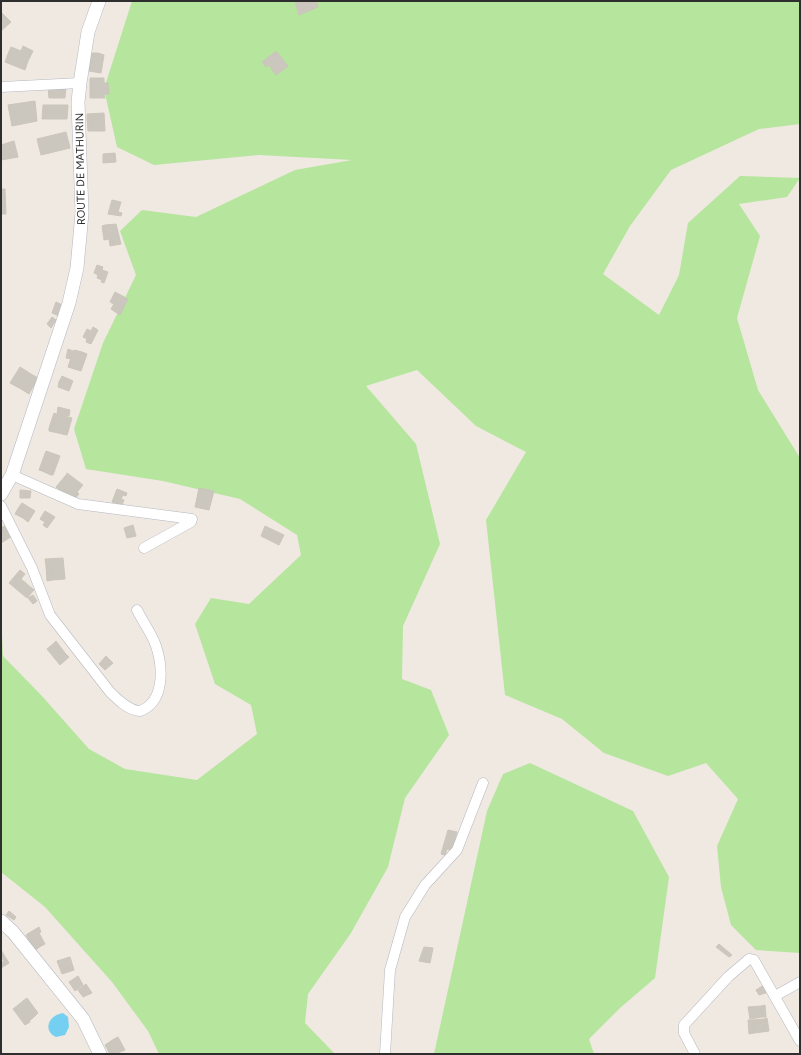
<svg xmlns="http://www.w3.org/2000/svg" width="801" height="1055" font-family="Figtree,sans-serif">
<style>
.green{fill:#b6e59e}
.water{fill:#75cff0}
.building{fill:#cbc7bf;stroke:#cbc5ba}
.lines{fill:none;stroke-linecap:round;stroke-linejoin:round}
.minor-casing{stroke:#b4b7c1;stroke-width:11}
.tertiary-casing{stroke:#b4b7c1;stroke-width:14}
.minor{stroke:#fff;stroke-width:10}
.tertiary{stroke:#fff;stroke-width:13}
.labels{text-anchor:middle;stroke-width:3;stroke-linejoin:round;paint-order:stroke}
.street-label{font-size:11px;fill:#2e2e2e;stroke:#fff}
</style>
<rect width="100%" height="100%" fill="#efe9e1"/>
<g class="green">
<polygon points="132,1 800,1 800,124 759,129 671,170 630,226 603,274 659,315 679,275 688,223 740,176 800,178 787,197 739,204 760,236 737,318 758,390 800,458 800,953 756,950 731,925 721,887 717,846 738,799 706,763 668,776 604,753 562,719 505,695 486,520 526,452 476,426 417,370 366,386 416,444 440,544 403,626 402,679 431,690 449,735 405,798 388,867 351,933 308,994 305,1023 335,1054 159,1054 148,1031 112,982 45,907 1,872 1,613 3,656 41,695 89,749 125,769 197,780 257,734 251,705 215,684 195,624 211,598 249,604 301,555 297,535 240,499 163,481 86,469 74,429 103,343 136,275 120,231 142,210 196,217 295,170 352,160 259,155 154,165 117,147 104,89"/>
<polygon points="530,763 633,811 669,877 655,978 620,1008 589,1039 594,1054 434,1054 487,811 503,774"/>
</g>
<path class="water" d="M63 1013 68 1017 69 1027 65 1035 56 1037C42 1030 49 1015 63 1013Z"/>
<g class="building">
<polygon points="295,1 298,1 301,10 312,6 313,9 299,15"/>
<polygon points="298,1 316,1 318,7 313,9 312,6 301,10"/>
<polygon points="1,12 11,22 1,31"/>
<polygon points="23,46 33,51 31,55 21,51"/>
<polygon points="11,47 31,55 28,61 22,59 21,62 11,58 12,56 8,54"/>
<polygon points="276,51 284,61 281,63 274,53"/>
<polygon points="91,53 98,53 98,57 94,57 93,62 90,62"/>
<polygon points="98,53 104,55 101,73 89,71 90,62 93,62 94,57 98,57"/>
<polygon points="274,53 281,63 284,61 288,66 276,75 269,65 266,67 262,62"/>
<polygon points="8,54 12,56 11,58 21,62 22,59 28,61 25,70 5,62"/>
<polygon points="90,78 95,78 95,84 92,84 92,92 95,92 95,98 90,98"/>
<polygon points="95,78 104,78 104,83 108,83 109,94 104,94 105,98 95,98 95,92 92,92 92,84 95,84"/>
<polygon points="48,87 66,87 65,98 49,98"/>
<polygon points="35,101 37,121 12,126 8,105"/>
<polygon points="43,105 68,105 67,119 42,119"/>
<polygon points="104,113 105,131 91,131 91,118 87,118 87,114"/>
<polygon points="87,118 91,118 91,131 88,131"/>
<polygon points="66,132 70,148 41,155 37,139"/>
<polygon points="14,141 18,157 1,160 1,145"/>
<polygon points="115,153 116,162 103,163 103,154"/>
<polygon points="1,189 5,189 6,214 1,214"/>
<polygon points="112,200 121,202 118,212 122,213 121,216 108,214"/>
<polygon points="116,224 121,244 115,245 114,241 111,241 110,234 106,235 105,225"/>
<polygon points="105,225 106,235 110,234 111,241 114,241 115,245 110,246 109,239 104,240 102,226"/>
<polygon points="97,265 103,267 102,270 108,272 104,283 101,282 102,280 97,278 98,275 94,273"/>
<polygon points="115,292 128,299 120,315 111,309 114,304 110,302"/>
<polygon points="56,302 62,305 59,316 52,313"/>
<polygon points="52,317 56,320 51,328 47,324"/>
<polygon points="93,327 98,330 91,344 86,342 87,339 83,337 87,329 91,331"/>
<polygon points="68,349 73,351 71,359 66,358"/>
<polygon points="74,350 82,352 80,356 76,355 73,363 70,361"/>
<polygon points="82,352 87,354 81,371 68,367 70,361 73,363 76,355 80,356"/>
<polygon points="20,367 31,374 28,378 32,381 28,388 24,386 21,389 10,383"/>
<polygon points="31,374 38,378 29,394 21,389 24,386 28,388 32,381 28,378"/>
<polygon points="62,376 73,381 72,383 64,380 62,383 59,382"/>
<polygon points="64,380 72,383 69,391 58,387 59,382 62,383"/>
<polygon points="58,407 70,410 69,416 57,414"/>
<polygon points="54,413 56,414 52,429 49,428"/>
<polygon points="56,414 72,418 68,432 52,429"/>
<polygon points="49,428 68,432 67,435 49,431"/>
<polygon points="46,451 60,456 53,475 51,475 54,457 47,455 42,471 39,470"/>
<polygon points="47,455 55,457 51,475 42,471"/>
<polygon points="67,473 83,485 77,492 79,494 74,500 62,488 67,481 65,480"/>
<polygon points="66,475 65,480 67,481 62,488 69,493 67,496 56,487"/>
<polygon points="199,488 214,491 209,510 195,507"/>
<polygon points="117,489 127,493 126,496 123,495 121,499 124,500 122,505 112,502"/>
<polygon points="20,490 31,491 30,498 20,498"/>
<polygon points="22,503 35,511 28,522 23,518 24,516 20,513 22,510 19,507"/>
<polygon points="19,507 22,510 20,513 24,516 23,518 15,514"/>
<polygon points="45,511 55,517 47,528 43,525 45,522 40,519"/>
<polygon points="133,525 136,536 127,538 124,528"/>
<polygon points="4,526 7,530 10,528 14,535 1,543 1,528"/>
<polygon points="265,526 284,535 279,545 261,536"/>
<polygon points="63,558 65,579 52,580 51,566 46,566 45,559"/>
<polygon points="46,566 51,566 52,580 47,581"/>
<polygon points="20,570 25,574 21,579 34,590 27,598 9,583"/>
<polygon points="33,595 37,601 33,604 28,598"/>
<polygon points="56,641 65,653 62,655 53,644"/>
<polygon points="53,644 62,655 65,653 69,657 60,665 47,649"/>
<polygon points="106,656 113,663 105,670 99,664"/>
<polygon points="448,830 457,832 452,850 447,849 445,855 441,854"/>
<polygon points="9,911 16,917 14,920 6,915"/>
<polygon points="39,927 41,932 39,933 45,944 41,946 39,943 36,945 34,941 30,942 26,935"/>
<polygon points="34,941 36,945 39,943 41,946 34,951 30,942"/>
<polygon points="719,944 732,955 729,957 716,947"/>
<polygon points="424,947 433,948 430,963 419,961"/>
<polygon points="1,950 9,963 1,968 1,963 4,961 1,957"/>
<polygon points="70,957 74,970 71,971 69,967 64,969 63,965 59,966 57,961"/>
<polygon points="63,965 64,969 69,967 71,971 62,974 59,966"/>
<polygon points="78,976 83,985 75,991 69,982"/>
<polygon points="86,984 92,993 83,997 78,990"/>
<polygon points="764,985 769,992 759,995 756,990"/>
<polygon points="27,998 38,1013 35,1016 23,1001"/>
<polygon points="23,1001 35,1016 27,1023 19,1011 16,1013 13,1009"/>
<polygon points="765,1005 766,1017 762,1017 761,1006"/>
<polygon points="761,1006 762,1017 750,1019 748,1007"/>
<polygon points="19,1011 27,1023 29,1020 30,1022 25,1025 16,1013"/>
<polygon points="767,1018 769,1031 762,1032 761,1028 765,1028 764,1019"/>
<polygon points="764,1019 765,1028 761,1028 762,1032 754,1033 752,1020"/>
<polygon points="748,1020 752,1020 754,1033 749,1034"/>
<polygon points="118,1037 125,1050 115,1054 111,1048 117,1043 114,1039"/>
<polygon points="114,1039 117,1043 111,1048 115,1054 110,1054 105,1045"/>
</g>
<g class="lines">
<defs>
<g id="minor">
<polyline points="1,87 80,83"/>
<polyline points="12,475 78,504 192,519 191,522 144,548"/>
<path d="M1 506 32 568 50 615 110 692C117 699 129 711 140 711 165 702 163 667 156 646 152 634 143 622 137 610"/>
<polyline points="775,996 800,982"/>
<polyline points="385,1054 390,970 405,917 425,885 457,850 483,783"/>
<polyline points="695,1054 684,1033 684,1025 728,977 749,959 754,960 800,1041"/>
</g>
<g id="tertiary">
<polyline points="1,494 12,475 69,303 77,268 82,213 78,102 80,83 88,32 99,1"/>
<polyline points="1,921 13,932 83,1019 100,1054"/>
</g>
</defs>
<use href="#minor" class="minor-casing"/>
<use href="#tertiary" class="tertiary-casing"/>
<use href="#minor" class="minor"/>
<use href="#tertiary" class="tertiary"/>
</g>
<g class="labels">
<g class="street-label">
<text transform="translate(80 169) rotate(-91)" y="4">ROUTE DE MATHURIN</text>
</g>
</g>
<rect width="801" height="1055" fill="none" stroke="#2e2e2e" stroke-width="4"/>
</svg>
